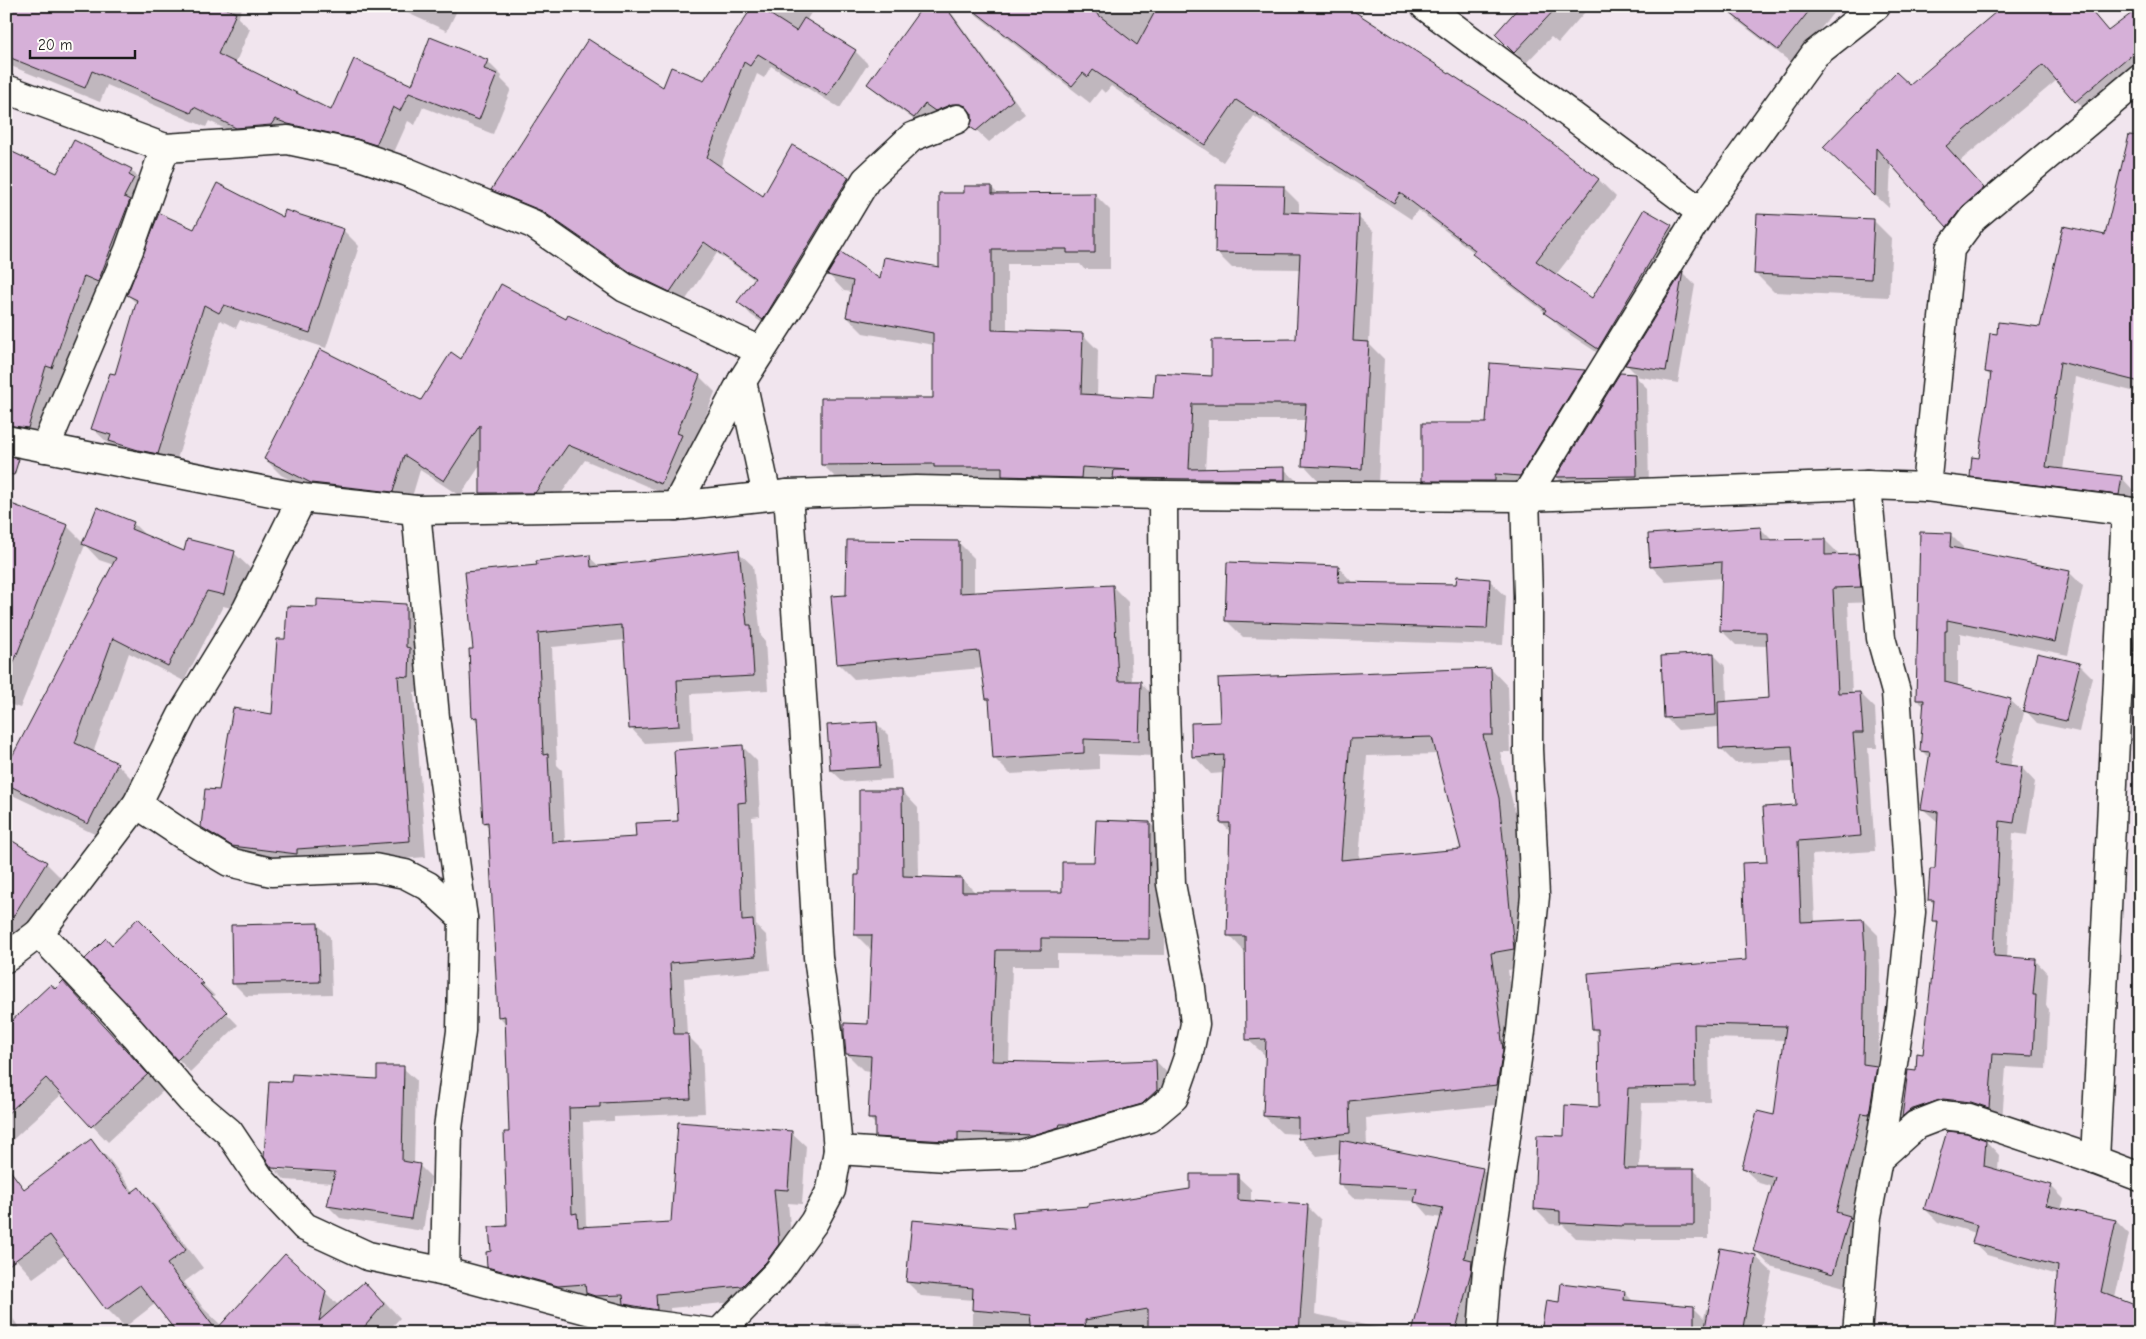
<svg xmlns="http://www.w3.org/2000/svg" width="2146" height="1339" font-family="'Comic Neue',sans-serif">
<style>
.shadow{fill:#0003;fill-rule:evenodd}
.building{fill:#d6b0d8;stroke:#1c1c1c;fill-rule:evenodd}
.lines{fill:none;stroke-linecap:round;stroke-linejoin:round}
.street-casing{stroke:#1c1c1c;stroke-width:31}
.street{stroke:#fdfcf7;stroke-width:28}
</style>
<rect width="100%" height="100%" fill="#f1e5ee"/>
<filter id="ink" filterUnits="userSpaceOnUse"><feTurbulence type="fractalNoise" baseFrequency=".02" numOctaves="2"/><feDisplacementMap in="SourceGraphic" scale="10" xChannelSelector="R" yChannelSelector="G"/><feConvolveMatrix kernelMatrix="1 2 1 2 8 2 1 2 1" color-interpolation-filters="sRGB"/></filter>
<g filter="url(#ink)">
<g class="shadow">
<polygon points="6,6 243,6 238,18 250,29 235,64 332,112 487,61 502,76 501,79 511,89 493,134 423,107 415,125 408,121 391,159 252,142 209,121 206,127 107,85 100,102 6,64"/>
<polygon points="392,6 459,6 447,31"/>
<polygon points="754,6 815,6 806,21 855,51 868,64 840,108 771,66 764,78 757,74 720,168 763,198 792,147 849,178 861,191 776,332 751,315 739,302 755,280 717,253 683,304 647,287 505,202 493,190 664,89 704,82"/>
<polygon points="935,6 946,6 950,11 1025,114 989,142 972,126 973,116 965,116 927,129 881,96 869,83"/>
<polygon points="965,6 1344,6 1525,124 1599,180 1616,197 1555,276 1593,300 1645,211 1671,226 1689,243 1616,365 1563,330 1546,313 1491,271 1475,253 1418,210 1411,219 1254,116 1223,162 1111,86 1105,93 1101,89 1090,103"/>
<polygon points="1516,6 1590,6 1558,43 1551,37 1526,63 1507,45 1519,9"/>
<polygon points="1726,6 1848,6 1843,12 1837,8 1793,64 1739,22 1725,8"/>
<polygon points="1998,6 2087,6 2109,32 2140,8 2140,73 2090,115 2057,80 1960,161 1998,203 1962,241 1891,162 1889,208 1839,162 1910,87 1998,12 1995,8"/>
<polygon points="75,142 131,170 147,186 44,441 6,431 6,259 58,175"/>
<polygon points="2140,171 2140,393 2075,377 2063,470 2121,477 2136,493 2134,509 1986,491 1971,476 1980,460 1992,378 1986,372 1998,335 2041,328 2106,237"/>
<polygon points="991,187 999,195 1094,194 1110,210 1110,269 1084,269 1080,264 1007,264 1007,332 1082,334 1098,350 1097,396 1155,399 1213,377 1297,340 1301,269 1232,268 1216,252 1283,187 1299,203 1299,214 1358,217 1374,232 1369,344 1384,359 1378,484 1319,481 1304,465 1306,420 1208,420 1205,470 1284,469 1300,484 838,480 823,465 935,399 934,345 863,333 847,317 852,292 844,291 829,275 881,282 940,269 965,194"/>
<polygon points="284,218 343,230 359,246 326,348 240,320 236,328 220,320 174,469 127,456 118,448 109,444 93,429 116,376 137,304 128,295 194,231"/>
<polygon points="1873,220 1892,239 1889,297 1774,292 1756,274"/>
<polygon points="1683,273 1695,285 1678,383 1635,376 1647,388 1649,488 1569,489 1557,477 1620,374 1638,376 1627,365"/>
<polygon points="566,320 699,376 715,392 693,448 677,499 585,460 551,508 497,509 481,493 481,464 460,496 420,470 409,507 328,499 281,475 265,459 421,402 462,361"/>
<polygon points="1491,364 1584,372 1600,388 1536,492 1440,497 1424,480 1487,424"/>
<polygon points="6,503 67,526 84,543 133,523 147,537 185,552 234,553 251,569 240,610 223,606 184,681 129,653 93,753 117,764 133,780 105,839 6,792 6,753 14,757 114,565 99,560 85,545 20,708 6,703"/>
<polygon points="1761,529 1773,541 1825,540 1840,555 1857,556 1872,571 1875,602 1848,603 1852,694 1860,693 1875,708 1877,748 1868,748 1875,851 1812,855 1815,922 1863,920 1878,935 1880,968 1878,1069 1891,1082 1852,1220 1865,1232 1848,1288 1770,1266 1755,1250 1773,1187 1759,1183 1743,1168 1775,1117 1785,1040 1709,1038 1710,1102 1642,1103 1639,1170 1694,1170 1709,1186 1709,1239 1636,1239 1636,1241 1576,1238 1563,1225 1550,1224 1535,1209 1565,1137 1600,1108 1599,1035 1593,1029 1748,962 1768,864 1797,807 1794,761 1735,763 1720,748 1719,727 1678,730 1665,717 1713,654 1726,667 1727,702 1770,699 1768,646 1736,645 1721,630 1723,578 1666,582 1651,566"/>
<polygon points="1950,534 1963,547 1963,551 2069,572 2083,586 2068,655 1960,633 1960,644 1958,644 1958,686 2010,700 2024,713 2010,767 2022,768 2035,782 2027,835 2013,833 2007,958 2035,960 2048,974 2046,1006 2049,1009 2046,1069 2006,1067 2002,1121 1916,1129 1903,1117 1909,1071 1917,1072 1924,1055 1939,926 1934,920 1935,905 1930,900 1936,871 1938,822 1923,809 1930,759 1922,751 1925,707 1917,700"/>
<polygon points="958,542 974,558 974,594 1112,586 1128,602 1132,682 1141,683 1156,699 1155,756 1099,754 1099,769 1010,774 994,758 991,701 987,698 983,668 854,679 838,663 847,596"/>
<polygon points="738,552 753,566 761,636 765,641 768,690 691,694 693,740 645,743 631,728 625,640 552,647 557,765 562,770 565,842 637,838 679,822 742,746 757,761 760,816 752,817 756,925 767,936 770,970 684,978 687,1035 702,1050 705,1113 614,1117 614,1121 583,1122 586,1224 589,1228 672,1223 791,1132 806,1146 802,1204 788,1203 793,1259 757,1300 670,1308 671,1323 503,1281 488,1267 492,1252 508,1227 510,1133 506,1024 499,1016 494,953 496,953 489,828 484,822 478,723 473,717 475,650 538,566 589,557 600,567"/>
<polygon points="1338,567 1354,584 1457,585 1489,580 1506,596 1503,645 1243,637 1226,620"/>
<polygon points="405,605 422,622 425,693 414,692 426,857 314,866 250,862 219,843 202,827 220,792 273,716 286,641 318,609"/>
<polygon points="2038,655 2080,665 2092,677 2079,732 2037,723 2025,710"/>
<path d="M1491 669 1508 687 1510 752H1500L1516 816 1531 966 1508 970 1519 1049 1515 1103 1366 1118 1367 1147 1482 1169 1496 1183 1472 1333H1413L1442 1218 1429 1216 1416 1201 1353 1198 1339 1184 1341 1153 1317 1156 1300 1138V1134L1282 1133 1264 1116 1267 1057 1247 1039 1246 953 1229 935 1231 833 1221 822 1224 773 1211 774 1194 756 1221 723ZM1438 754 1463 850 1359 860 1367 756Z"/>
<polygon points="877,724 889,736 892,779 844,782 831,770"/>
<polygon points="902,791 918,808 919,878 962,879 976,893 1063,893 1095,863 1150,823 1166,840 1165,955 1057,954 1057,966 1012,966 1009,1063 1075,1065 1156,1061 1172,1078 1173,1107 974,1157 892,1153 876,1136 876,1125 869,1118 871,1071 863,1070 847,1054 869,1025 872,951 855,934 861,877"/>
<polygon points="2138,824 2140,824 2140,862 2135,857"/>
<polygon points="6,838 46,863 61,878 6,967"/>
<polygon points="138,920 215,996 210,996 238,1025 190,1072 87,959 112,946"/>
<polygon points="317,924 330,937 332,994 246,996 233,983"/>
<polygon points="50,985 56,990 79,999 163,1091 108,1142 62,1094 6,1146 6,1026"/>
<path d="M403 1068 416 1080 414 1164 419 1165 431 1177 423 1231 340 1218 328 1206 333 1183 285 1180 273 1168 292 1084 378 1080ZM276 1167 341 1171V1173L276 1170Z"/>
<polygon points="91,1141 109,1159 134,1192 139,1189 157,1207 203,1268 184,1282 204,1309 222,1326 325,1292 340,1307 354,1292 385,1302 400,1318 388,1331 391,1333 173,1333 176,1330 156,1303 125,1327 107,1309 66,1254 33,1278 6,1248 19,1184 25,1190"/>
<polygon points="1986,1141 1999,1155 1998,1171 2051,1186 2064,1199 2061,1209 2116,1221 2129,1234 2115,1298 2058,1275 1987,1255 1973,1242 1976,1233 1938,1222 1925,1209"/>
<polygon points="1237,1176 1251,1189 1251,1202 1307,1206 1321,1220 1315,1314 1401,1333 971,1333 974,1300 921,1296 907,1282 1015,1230 1091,1208 1191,1190"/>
<polygon points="1755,1256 1772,1272 1760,1333 1556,1333 1624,1292 1634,1302 1694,1308 1704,1318 1706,1309 1710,1309"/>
<polygon points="6,1309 23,1333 6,1333"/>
<polygon points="826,1323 861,1323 870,1333 826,1333"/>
</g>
<g class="building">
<polygon points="6,6 220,6 236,13 218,54 331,110 354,59 412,85 430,37 488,60 484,69 497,74 479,120 409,93 400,111 393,107 376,145 357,139 288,124 275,119 271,125 236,128 194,107 191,113 92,71 85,88 6,56"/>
<polygon points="753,6 757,6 796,31 804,18 856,50 827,96 758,54 750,66 744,62 707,157 763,196 792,145 849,177 763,320 737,302 755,278 704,242 670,292 633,274 542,211 491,190 588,39 663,87 671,67 704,80"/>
<polygon points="923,6 945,6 1013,100 976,131 970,127 972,121 972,114 966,106 960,104 952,104 935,111 925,104 914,118 867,84"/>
<polygon points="968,6 1087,6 1137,45 1158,6 1346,6 1526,123 1599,179 1536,261 1592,298 1644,209 1672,225 1598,349 1544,313 1546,310 1472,254 1475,250 1400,193 1394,203 1236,100 1205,145 1093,70 1088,77 1083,73 1072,86"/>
<polygon points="1520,6 1558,6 1514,53 1495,34"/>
<polygon points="1721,6 1813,6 1778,50"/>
<polygon points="2003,6 2087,6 2108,31 2140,7 2140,47 2075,102 2043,65 1946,146 1984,188 1963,206 1947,227 1876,148 1875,196 1823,147 1896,72 1910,85"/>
<polygon points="2129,135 2140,136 2140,382 2060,362 2046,467 2122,476 2119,495 1970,477 1972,457 1979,458 1991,373 1985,372 1990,333 1997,334 1998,322 2040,327 2063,226 2105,235"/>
<polygon points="74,140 132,169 129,175 134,178 124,197 130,200 98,282 84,276 52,368 46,366 28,428 6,425 6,149 57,173"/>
<polygon points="217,183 283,217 285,210 344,229 310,333 224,305 219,313 204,305 158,454 138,450 109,441 111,435 91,429 110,373 115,374 137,300 127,295 159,213 194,229"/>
<polygon points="1216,185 1284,186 1283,212 1359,215 1353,341 1369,342 1362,469 1302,466 1306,404 1192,404 1189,469 1285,467 1285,480 1113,478 1114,470 1130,470 1082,467 1081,478 1002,476 1002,467 934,467 934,464 821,465 821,398 933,398 933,333 846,317 853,281 827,275 841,252 880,279 884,257 939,267 939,193 964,193 964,186 992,186 992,194 1095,193 1095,253 1067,253 1067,249 992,249 992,330 1083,333 1081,394 1153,398 1155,373 1212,376 1212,340 1296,339 1300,254 1215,253"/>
<polygon points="1757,214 1874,219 1871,279 1754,274"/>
<polygon points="1683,271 1666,371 1625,365"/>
<polygon points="501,284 566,319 568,315 700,375 677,433 682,435 661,484 568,445 535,493 480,493 480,425 444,481 404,455 393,492 311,483 264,459 320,349 421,400 451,352 461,359"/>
<polygon points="1490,363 1585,370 1520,476 1495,474 1495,481 1422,481 1422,423 1486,423"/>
<polygon points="1620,373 1635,374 1637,476 1556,477"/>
<polygon points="6,456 19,459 14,475 6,474"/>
<polygon points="6,502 68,525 8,677 6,677"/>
<polygon points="97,507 134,522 131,529 184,551 187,539 235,551 224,595 207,591 168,666 113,638 75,743 118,763 88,824 6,784 6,768 116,558 82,544"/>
<polygon points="1761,527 1762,540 1825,539 1825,555 1858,554 1861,587 1833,588 1838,693 1860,692 1863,733 1853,733 1861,836 1798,841 1801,922 1863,919 1865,952 1863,1064 1877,1066 1869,1114 1862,1113 1836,1212 1850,1216 1833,1274 1753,1251 1775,1177 1742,1168 1757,1111 1774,1115 1786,1026 1694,1024 1695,1087 1628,1088 1624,1169 1694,1169 1694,1225 1622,1225 1622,1226 1560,1223 1560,1211 1534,1209 1537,1135 1564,1136 1565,1105 1599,1107 1598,1029 1592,1029 1588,973 1746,960 1742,863 1767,862 1763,807 1796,805 1792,746 1719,749 1718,702 1769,698 1766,632 1720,631 1722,562 1650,567 1648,534"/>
<polygon points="1920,532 1951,533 1950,547 2070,571 2055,642 1947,620 1947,631 1945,631 1945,682 2011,699 1994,763 2022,767 2014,823 2000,821 1994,956 2036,959 2033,995 2036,995 2033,1056 1993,1054 1989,1108 1971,1102 1943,1099 1910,1110 1902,1117 1908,1070 1916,1071 1917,1053 1923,1054 1938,921 1932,921 1934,900 1928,900 1930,869 1935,869 1938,812 1921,809 1930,752 1920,751 1924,700 1916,700"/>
<polygon points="847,540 959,541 959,593 1113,585 1118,681 1141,681 1139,741 1084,739 1084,753 993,759 989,699 986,699 979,651 837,664 831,596 846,595"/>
<polygon points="739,550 747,625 751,625 754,676 677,680 679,726 629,729 623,628 621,628 621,625 538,633 543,755 548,754 552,842 636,837 635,823 678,821 674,750 743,745 746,802 738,803 742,921 753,920 756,956 670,963 674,1034 688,1034 691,1099 600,1103 600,1107 569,1108 572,1214 577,1213 578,1227 671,1222 678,1122 792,1131 788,1190 774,1189 779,1244 766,1262 742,1286 656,1294 657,1310 624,1304 623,1295 595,1296 586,1293 585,1284 558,1286 487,1267 486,1252 491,1251 489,1227 507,1226 504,1132 509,1132 505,1016 498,1017 488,822 483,823 477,717 472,718 469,649 473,649 465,572 537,565 536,561 590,555 591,567"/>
<polygon points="1227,562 1339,566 1338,582 1456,584 1457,576 1490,579 1487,629 1225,621"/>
<polygon points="317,599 406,604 406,647 410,648 409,677 398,676 410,841 297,849 297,854 232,846 201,827 205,789 219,790 233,708 272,714 277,639 285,639 287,606 317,607"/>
<polygon points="1714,653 1716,715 1664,718 1661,656"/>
<polygon points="2037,653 2080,663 2066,721 2023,711"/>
<path d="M1491 668 1493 735H1483L1499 798 1514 949 1491 953 1502 1032H1501L1503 1050 1497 1085 1349 1101 1350 1133 1298 1139V1118L1263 1116 1266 1039 1246 1040 1245 936H1227L1230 823H1220L1224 755 1192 757 1191 723 1220 722 1218 678ZM1432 737 1461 849 1341 860 1350 739Z"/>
<polygon points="877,722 880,767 830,770 827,725"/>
<polygon points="859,790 902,790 903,876 962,878 962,892 1062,892 1062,862 1094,862 1096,820 1150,822 1149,939 1041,938 1041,950 996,950 992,1061 1075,1063 1156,1060 1157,1090 1142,1104 1071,1124 1060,1124 1059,1127 1032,1135 958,1132 958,1141 947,1141 875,1137 875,1119 868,1119 871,1056 846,1054 844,1033 844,1023 868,1024 872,935 854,935 855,875 859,875"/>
<polygon points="6,837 47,862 6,928"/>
<polygon points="138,918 204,984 200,984 227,1012 177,1060 85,959 106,938 112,945"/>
<polygon points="318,923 320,982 232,984 231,925"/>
<polygon points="63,981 148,1074 91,1127 46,1078 6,1115 6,1026 51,984 55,989"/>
<polygon points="377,1066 404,1066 402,1161 420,1164 411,1219 327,1206 335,1172 272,1168 264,1157 269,1081 291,1082 292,1074 377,1079"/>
<polygon points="1947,1131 1966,1133 1986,1140 1984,1166 2052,1185 2046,1205 2116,1220 2101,1292 2140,1307 2140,1333 2052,1333 2058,1266 1972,1243 1977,1225 1924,1209"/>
<polygon points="91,1139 131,1193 139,1187 186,1250 167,1264 216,1330 285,1254 326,1291 319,1321 364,1282 384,1304 359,1333 177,1333 140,1285 106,1310 50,1235 6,1267 6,1165 24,1189"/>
<polygon points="1340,1140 1483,1168 1464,1258 1472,1260 1471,1272 1455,1333 1412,1333 1443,1208 1414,1202 1417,1188 1338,1184"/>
<polygon points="1190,1174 1238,1174 1238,1200 1308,1205 1299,1333 1148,1333 1148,1309 1085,1320 1086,1333 1033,1333 1031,1315 972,1310 973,1288 906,1282 912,1220 1014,1229 1012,1212 1089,1206 1089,1204 1190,1189"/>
<polygon points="1720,1248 1756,1255 1742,1333 1704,1333"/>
<polygon points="1561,1283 1625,1291 1624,1300 1694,1306 1694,1333 1541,1333 1546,1300 1559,1302"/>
</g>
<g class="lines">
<defs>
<g id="street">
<polyline points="1425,6 1701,212"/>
<polyline points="6,89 165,148 288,140 354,154 407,172 533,224 625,288 761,351"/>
<polyline points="742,381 767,496"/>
<polyline points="6,440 302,498 416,510 676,506 788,494 916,490 1163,495 1525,497 1867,485 1926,487 2140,513"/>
<polyline points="45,448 129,250 165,148"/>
<polyline points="1867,485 1881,638 1896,692 1911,912 1901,1012 1878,1159"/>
<polyline points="1926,487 1950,249 1973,218 2140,78"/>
<polyline points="676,506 742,381 799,292 866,180 912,137 957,119"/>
<polyline points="416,510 435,717 463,918 461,1031 448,1128 445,1272"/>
<polyline points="137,804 185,836 229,862 271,872 374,868 405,874 428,886 463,918"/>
<polyline points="39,933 116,1014 191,1100 229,1132 261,1180 305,1227 368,1256 445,1272 632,1322 716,1333"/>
<polyline points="6,958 39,933 137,804 182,715 247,609 302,498"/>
<polyline points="838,1150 947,1157 1021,1154 1149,1118 1174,1097 1188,1057 1195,1024 1191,988 1171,884 1164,680 1163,495"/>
<polyline points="2095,1160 2126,511"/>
<polyline points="719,1333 778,1272 814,1222 831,1190 838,1150 828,1031 818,957 806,753 788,494"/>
<polyline points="1482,1333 1487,1269 1521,1031 1535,896 1528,749 1528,597 1525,497 1701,212 1815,54 1876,6"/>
<polyline points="1857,1333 1867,1216 1878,1159 1916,1125 1942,1115 1969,1118 2095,1160 2140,1177"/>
</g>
</defs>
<use href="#street" class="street-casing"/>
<use href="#street" class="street"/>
</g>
</g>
<rect width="2146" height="1339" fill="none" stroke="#fdfcf7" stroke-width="25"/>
<rect x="12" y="12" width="2121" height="1314" fill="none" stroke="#1c1c1c" stroke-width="2" filter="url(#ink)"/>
<path d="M30 50v8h105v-8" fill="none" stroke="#1c1c1c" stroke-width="2.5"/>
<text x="38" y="50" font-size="15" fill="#1c1c1c" stroke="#fdfcf7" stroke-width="4" paint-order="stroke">20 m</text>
</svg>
